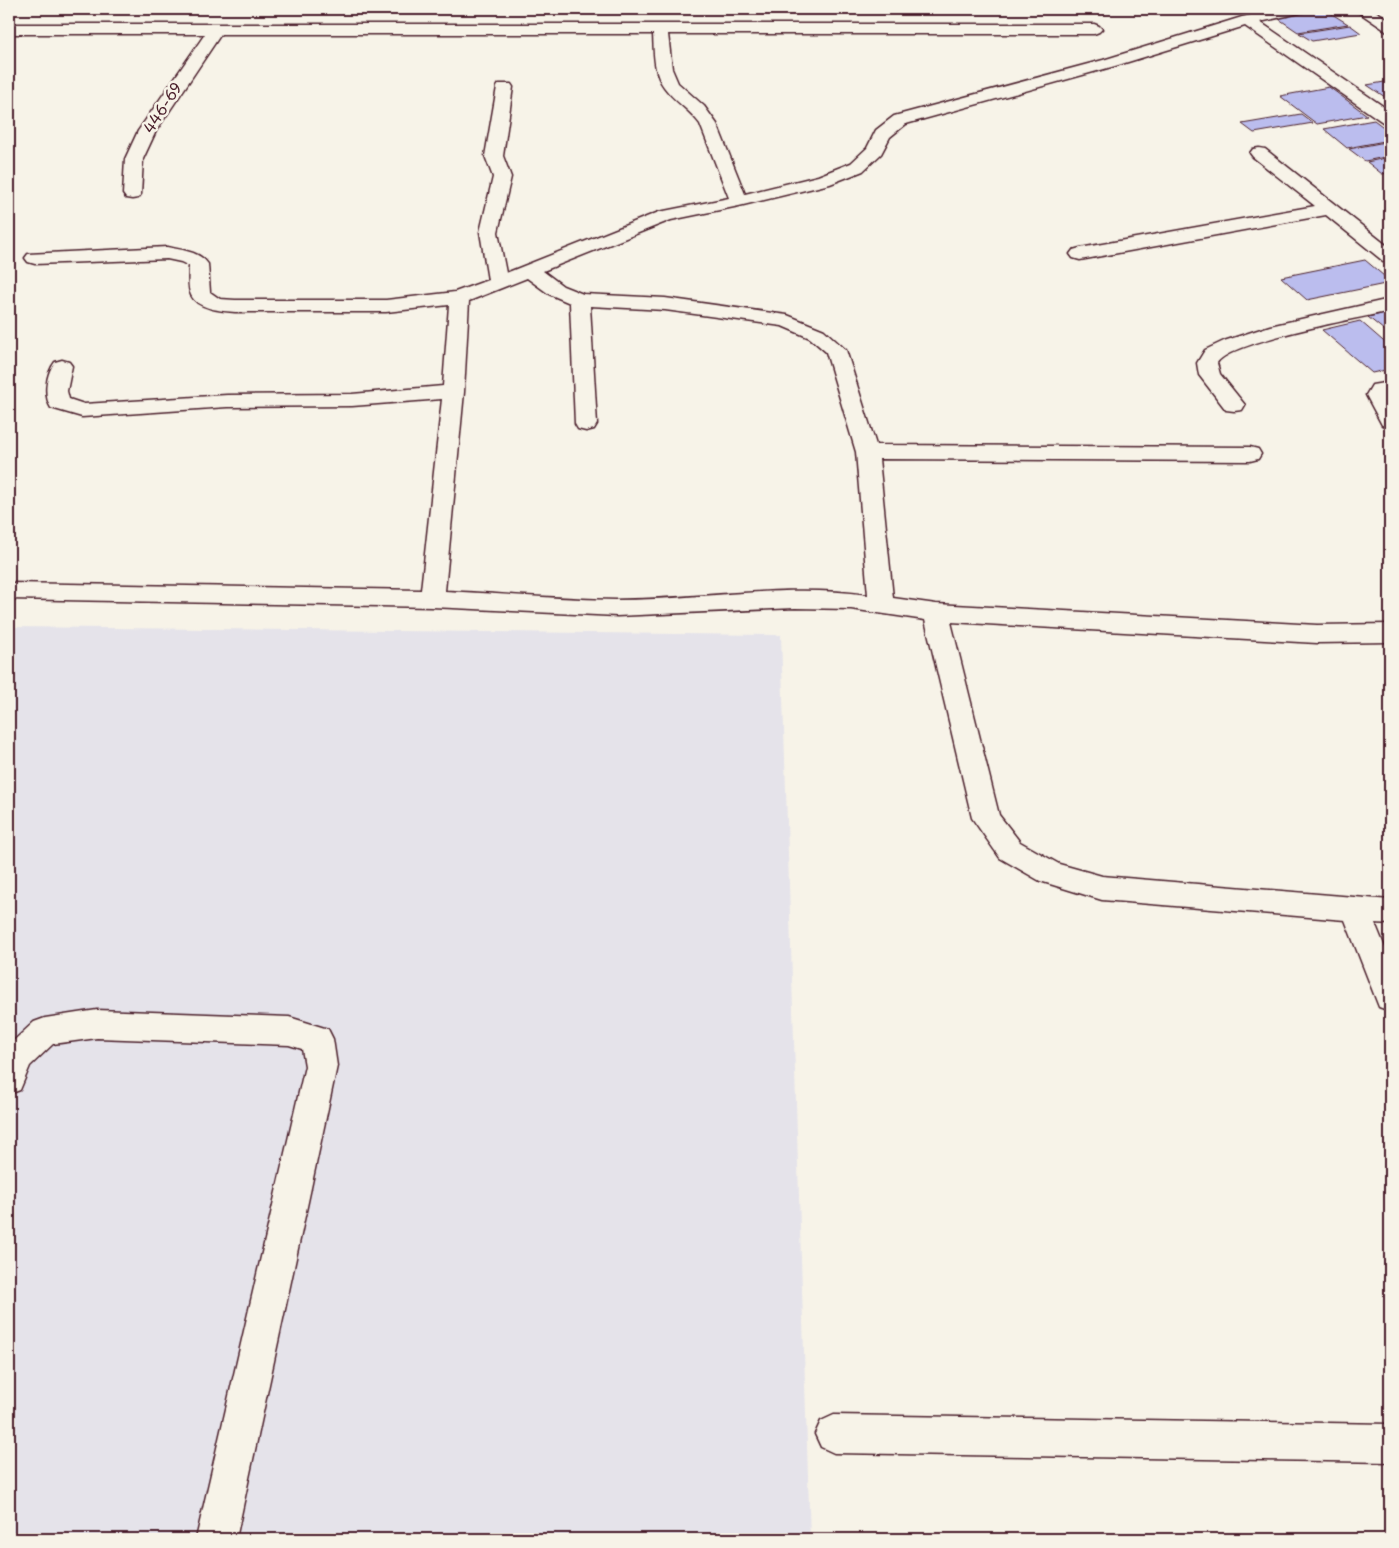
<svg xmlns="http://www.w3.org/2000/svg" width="1399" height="1548" font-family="'Playpen Sans',sans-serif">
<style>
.built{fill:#e5e3ea}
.building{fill:#bbbdee;stroke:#4a1f2b}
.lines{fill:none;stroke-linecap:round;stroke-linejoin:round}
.minor-casing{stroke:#4a1f2b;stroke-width:3}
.minor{fill:#f7f3e8;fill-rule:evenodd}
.labels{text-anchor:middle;stroke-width:5;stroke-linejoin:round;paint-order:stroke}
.far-street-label{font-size:15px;fill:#4a1f2b;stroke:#f7f3e8}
</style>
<rect width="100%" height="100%" fill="#f7f3e8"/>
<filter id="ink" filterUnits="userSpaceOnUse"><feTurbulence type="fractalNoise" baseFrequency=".02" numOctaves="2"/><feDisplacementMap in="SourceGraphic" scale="10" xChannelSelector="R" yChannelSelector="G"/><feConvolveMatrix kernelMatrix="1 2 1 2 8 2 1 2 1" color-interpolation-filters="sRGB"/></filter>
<g filter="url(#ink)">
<polygon class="built" points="9,627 781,635 810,1539 9,1539"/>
<g class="building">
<polygon points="1324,9 1348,24 1298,32 1276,17"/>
<polygon points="1350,25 1361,33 1312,41 1299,33"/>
<polygon points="1390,81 1390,96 1385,97 1367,85"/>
<polygon points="1329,87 1367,115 1317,124 1280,96"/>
<polygon points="1301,114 1313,123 1254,133 1242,124"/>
<polygon points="1374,120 1390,132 1390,140 1347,148 1324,129"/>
<polygon points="1390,141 1390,156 1365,161 1349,149"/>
<polygon points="1390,157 1390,173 1382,174 1367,162"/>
<polygon points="1365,260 1390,281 1390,283 1307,300 1281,277"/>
<polygon points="1390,312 1390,335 1368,317"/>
<polygon points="1360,321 1390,347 1390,369 1372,373 1322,330"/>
</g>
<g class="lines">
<defs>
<g id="minor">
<path d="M1279 9H1307L1304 12 1260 22 1390 111V124L1384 123 1245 26 1115 66 906 124 890 137 881 154 863 171 830 184 739 206 671 220 543 271 563 286 583 294 665 298 787 315 824 330 846 350 876 445 1250 447 1258 449 1261 454 1258 459 1250 461 879 459 893 598 936 604 1317 625 1390 624V642L1317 643 951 622 999 815 1020 842 1059 864 1102 876 1390 900V924L1375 923 1390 960V1011L1379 1007 1345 920 1102 900 1040 881 1000 858 972 818 925 620 851 609 795 608 617 616 432 607 9 599V583L421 590 442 399 352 406 227 407 82 417 51 408C43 395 46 374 55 362L62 360 69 362 72 366 67 391 69 399 84 404 227 395 352 394 443 386 449 305 386 312H235C222 311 197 309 191 295 187 287 189 275 189 266L181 262 167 259 35 264 28 262 25 258 28 254 167 247C181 250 199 251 208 264L210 292 220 299 235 300H386L455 292 488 280 480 232 493 177 485 156 497 87 499 84H511L513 87 503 156 511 177 498 232 506 273 659 212 729 198 700 124C690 110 674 101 664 87 653 72 654 51 653 34H221L156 131 143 159 141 194 138 198 132 199 126 198 123 194 125 159 138 131 205 34H9V24H1094L1099 26 1102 29 1099 32 1094 34H668L672 69 678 83 704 106 717 124 745 194 818 176 851 163 867 148 876 130 894 116 1103 60 1242 17ZM527 278 549 294 570 303 575 424 578 429 586 431 594 429 597 424 590 306 665 310 782 326 810 338 826 352 856 452 868 595C785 583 700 600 616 600 559 599 502 594 445 591L464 392 469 301Z"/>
<polygon points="1354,9 1372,9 1390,20 1390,32 1385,30"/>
<polygon points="1259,148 1265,149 1390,248 1390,263 1383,261 1326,215 1080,260 1073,258 1070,254 1073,250 1080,248 1315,206 1253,157 1250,153 1253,149"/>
<path d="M1390 299V311C1361 318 1230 341 1217 363L1220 374 1245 405 1242 410 1234 411 1226 410 1199 375 1197 363 1205 350 1224 341 1270 326Z"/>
<polygon points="1390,382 1390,394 1388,395 1390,400 1390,427 1382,425 1366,395 1372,385"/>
<polygon points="97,1010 289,1017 328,1029 333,1039 337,1066 236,1539 196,1539 305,1066 302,1049 289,1045 97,1038 53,1044 30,1066 20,1090 9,1094 9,1045 34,1022 45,1018"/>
<polygon points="834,1415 1390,1424 1390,1462 834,1453 821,1447 815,1434 821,1421"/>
</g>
</defs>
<use href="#minor" class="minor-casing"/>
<use href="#minor" class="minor"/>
</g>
</g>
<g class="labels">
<g class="far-street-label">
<text transform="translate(163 108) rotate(-57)" y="5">446-69</text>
</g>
</g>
<rect width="1399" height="1548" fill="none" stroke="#f7f3e8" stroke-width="30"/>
<rect x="15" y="15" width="1369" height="1518" fill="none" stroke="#4a1f2b" stroke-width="2" filter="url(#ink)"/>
</svg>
